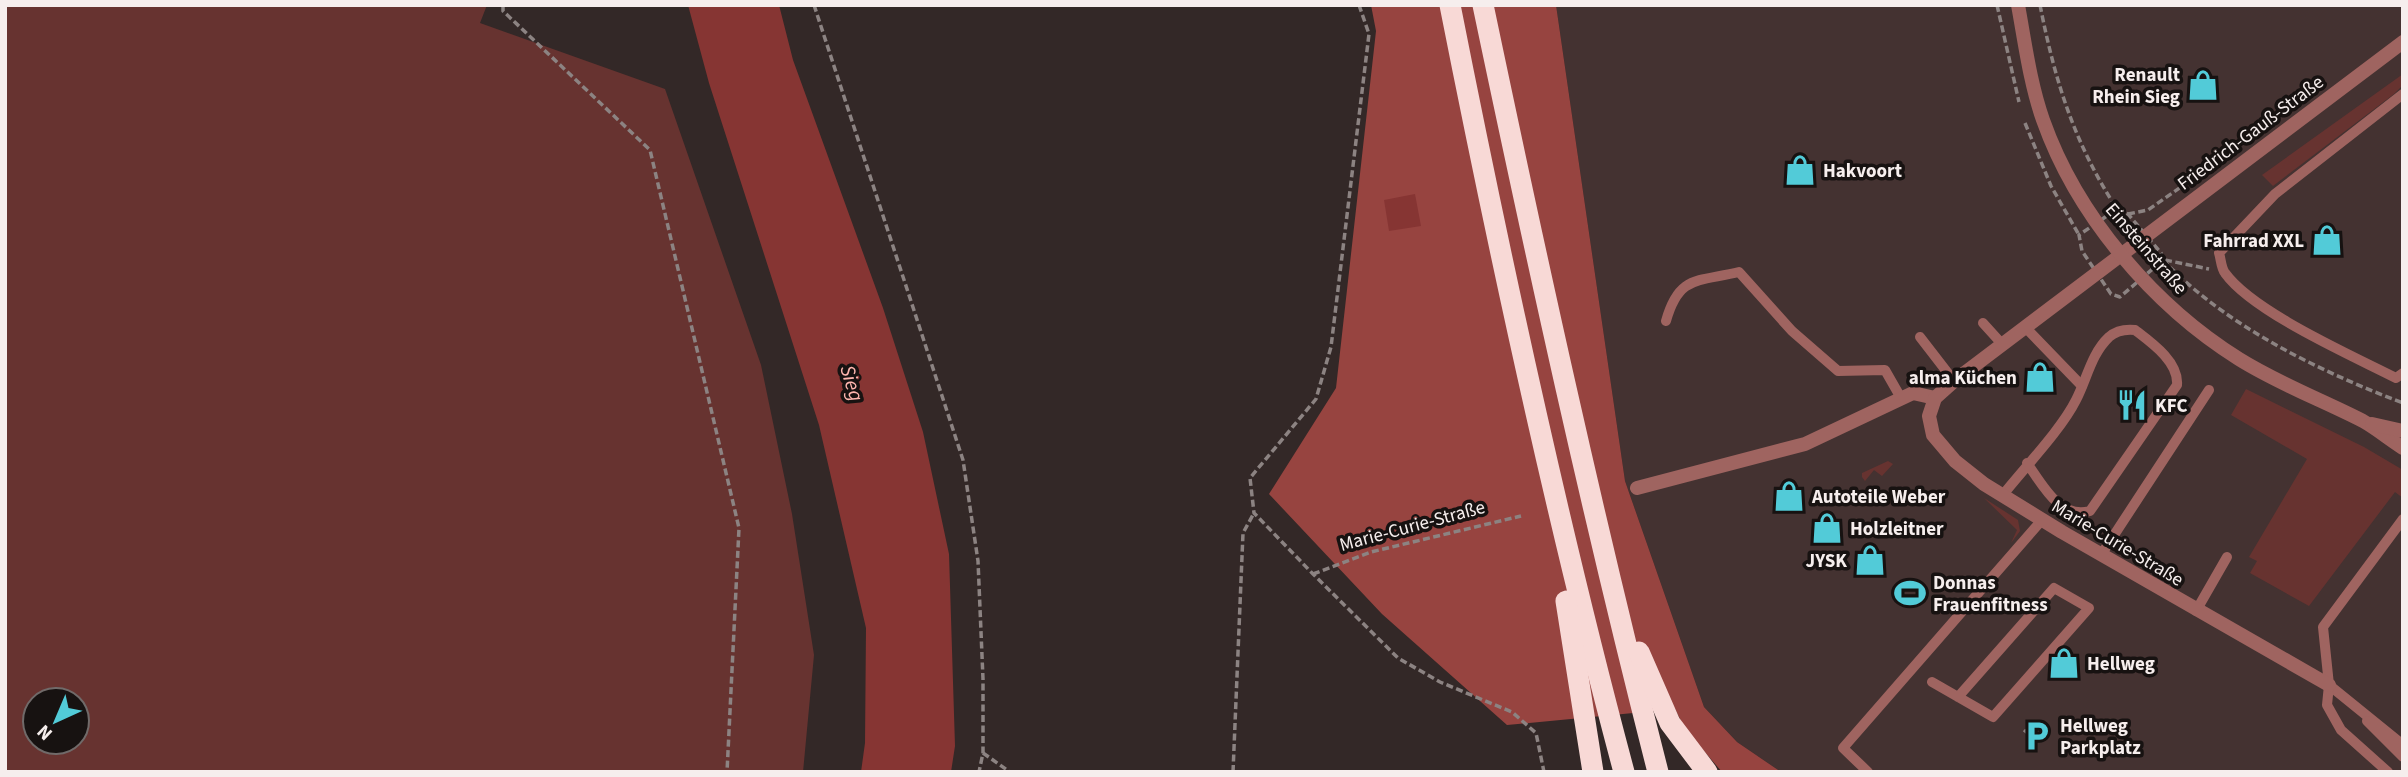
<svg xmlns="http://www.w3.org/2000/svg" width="2408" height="777" font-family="'Source Sans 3',sans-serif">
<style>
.built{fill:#443231}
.green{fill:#673330;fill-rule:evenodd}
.forest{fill:#974440}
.water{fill:#863533}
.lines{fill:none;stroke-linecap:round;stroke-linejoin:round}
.path{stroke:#8c8382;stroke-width:3.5;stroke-dasharray:7 3.5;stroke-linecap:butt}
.service{stroke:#9f6460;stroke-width:10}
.minor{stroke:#9f6460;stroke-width:14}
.tertiary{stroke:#9f6460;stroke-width:14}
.motorway{stroke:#f8d9d6;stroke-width:21}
.labels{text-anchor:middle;stroke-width:7;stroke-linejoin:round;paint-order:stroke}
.poi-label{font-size:19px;font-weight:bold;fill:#f6eeed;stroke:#171211;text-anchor:start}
.street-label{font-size:19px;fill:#f6eeed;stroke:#171211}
.water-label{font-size:21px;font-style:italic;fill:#feb6af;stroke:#171211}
</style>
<rect width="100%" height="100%" fill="#332827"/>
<polygon class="built" points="1556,5 2403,5 2403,772 1781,772 1737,742 1704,707 1625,481"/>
<g class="green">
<path d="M5 5H487L480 23 665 89 761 365 792 514 814 655 803 772H5ZM77 700V742H35V700Z"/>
<polygon points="2403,74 2403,85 2394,94 2273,186 2262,175"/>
<polygon points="2246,389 2364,447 2403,470 2403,498 2395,492 2309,606 2250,573 2257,561 2249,557 2307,459 2231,415"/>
<polygon points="1888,461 1893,464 1882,476 1874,470 1865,481 1862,477 1862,473"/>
<polygon points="1984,498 2018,520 2020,531 2011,543 2017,530"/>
</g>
<polygon class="forest" points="1371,5 1556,5 1625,481 1704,707 1737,742 1781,772 1722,772 1685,729 1675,709 1507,725 1382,614 1269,494 1336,388 1376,31"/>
<g class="water">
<polygon points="688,5 779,5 793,60 883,308 923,432 949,554 955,746 951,772 861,772 865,743 866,628 819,425 709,83"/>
<polygon points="1415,194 1421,226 1389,231 1384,200"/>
</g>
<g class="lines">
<g class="path">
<polyline points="503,5 503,11 650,150 739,528 727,772"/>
<polyline points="814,5 963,460 978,561 983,679 983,753 979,772"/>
<polyline points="1359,5 1369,34 1331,347 1316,399 1250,478 1254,513 1313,574 1398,658 1440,682 1512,712 1536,733 1544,772"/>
<polyline points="1997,5 2019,102"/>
<path d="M2040 5C2055 81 2074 143 2117 209"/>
<polyline points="2025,123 2051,186 2079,235"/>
<polygon points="2117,209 2128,214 2161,253 2163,260 2120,297 2111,294 2082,251 2079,235"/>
<polyline points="2128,214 2148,210 2198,175"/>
<path d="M2163 260C2227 327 2317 370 2403 403"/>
<polyline points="2165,260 2209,269"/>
<polyline points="1313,574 1371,552 1521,516"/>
<polyline points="2024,730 2040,743"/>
<polyline points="983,753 1010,772"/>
<polyline points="1233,772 1243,533 1254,513"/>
</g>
<g class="service">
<path d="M2403 94 2275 194 2219 253C2221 259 2221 268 2225 273 2253 312 2351 355 2396 378L2403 373"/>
<path d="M1666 321C1679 275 1697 282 1739 272L1792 331 1838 371 1885 370 1901 398"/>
<polyline points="1983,323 2002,344"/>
<polyline points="2025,327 2082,386"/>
<polyline points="1920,337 1954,381"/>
<path d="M2002 496C2024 468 2061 430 2076 400 2087 379 2091 354 2109 337 2117 330 2125 329 2135 330 2152 343 2179 362 2177 385L2090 511C2060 520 2042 484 2027 463"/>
<polyline points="2101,555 2209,390"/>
<polyline points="2196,611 2227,557"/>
<polyline points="1932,682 1993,717 2089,608 2054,588 1958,697"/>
<polyline points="2329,685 2403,745"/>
<polyline points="2367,721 2403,757"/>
<polyline points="1868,772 1843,748 2042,520"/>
<polyline points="2388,772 2341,730 2327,705 2329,685 2323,627 2403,519"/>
</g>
<g class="minor">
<polyline points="1637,488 1805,444 1913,393 1935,398"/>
<polyline points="2329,685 2062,532 1984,484 1955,461 1933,435 1929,416 1935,398 1954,381 2403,42"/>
</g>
<g class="tertiary">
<path d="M2018 5C2025 43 2030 83 2043 120 2077 216 2153 305 2239 359 2279 384 2322 400 2363 421 2377 429 2389 439 2403 448"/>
<polyline points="2372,424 2403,431"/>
</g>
<g class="motorway">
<path d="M1450 5C1501 263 1556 518 1624 772"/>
<path d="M1483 5C1537 262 1593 518 1658 772"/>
<polyline points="1566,601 1593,772"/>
<polyline points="1639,652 1670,723 1707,772"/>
</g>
</g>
<defs>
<symbol id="shop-bare" viewBox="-9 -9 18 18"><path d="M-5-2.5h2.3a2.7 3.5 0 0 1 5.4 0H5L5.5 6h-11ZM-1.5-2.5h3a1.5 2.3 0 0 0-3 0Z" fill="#52cbd8" stroke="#171211" stroke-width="2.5" paint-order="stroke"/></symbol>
<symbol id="restaurant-bare" viewBox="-9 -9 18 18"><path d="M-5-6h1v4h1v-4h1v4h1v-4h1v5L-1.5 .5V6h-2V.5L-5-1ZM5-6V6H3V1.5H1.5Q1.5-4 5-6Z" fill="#52cbd8" stroke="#171211" stroke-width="2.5" paint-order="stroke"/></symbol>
<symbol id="stadium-bare" viewBox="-9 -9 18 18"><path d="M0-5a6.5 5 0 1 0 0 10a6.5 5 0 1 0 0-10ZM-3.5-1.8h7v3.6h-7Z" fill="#52cbd8" stroke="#171211" stroke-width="2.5" paint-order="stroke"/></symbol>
<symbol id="parking-bare" viewBox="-9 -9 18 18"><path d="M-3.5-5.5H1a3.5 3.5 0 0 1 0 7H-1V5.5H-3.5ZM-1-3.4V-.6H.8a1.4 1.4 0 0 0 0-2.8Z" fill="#52cbd8" stroke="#171211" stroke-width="2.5" paint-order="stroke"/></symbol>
</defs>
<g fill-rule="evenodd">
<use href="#shop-bare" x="2181" y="63" width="44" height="44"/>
<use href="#shop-bare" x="1778" y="148" width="44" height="44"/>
<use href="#shop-bare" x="2305" y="218" width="44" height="44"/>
<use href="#shop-bare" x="2018" y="355" width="44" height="44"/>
<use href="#restaurant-bare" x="2110" y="383" width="44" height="44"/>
<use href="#shop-bare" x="1767" y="474" width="44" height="44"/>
<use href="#shop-bare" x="1805" y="506" width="44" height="44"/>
<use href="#shop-bare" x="1848" y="538" width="44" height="44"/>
<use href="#stadium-bare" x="1888" y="571" width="44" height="44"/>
<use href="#shop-bare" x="2042" y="641" width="44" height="44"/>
<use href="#parking-bare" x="2015" y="714" width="44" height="44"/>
</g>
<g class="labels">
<g class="poi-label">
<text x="2180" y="81" text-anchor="end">Renault<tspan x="2180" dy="22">Rhein Sieg</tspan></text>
<text x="1823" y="177">Hakvoort</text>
<text x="2304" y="247" text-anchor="end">Fahrrad XXL</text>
<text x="2017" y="384" text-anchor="end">alma Küchen</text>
<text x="2155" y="412">KFC</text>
<text x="1812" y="503">Autoteile Weber</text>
<text x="1850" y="535">Holzleitner</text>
<text x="1847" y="567" text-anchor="end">JYSK</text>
<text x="1933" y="589">Donnas<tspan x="1933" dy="22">Frauenfitness</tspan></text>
<text x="2087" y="670">Hellweg</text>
<text x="2060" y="732">Hellweg<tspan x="2060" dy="22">Parkplatz</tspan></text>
</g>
<g class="street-label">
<text transform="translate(2250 132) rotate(-37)" y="7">Friedrich-Gauß-Straße</text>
<text transform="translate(2147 248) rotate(49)" y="7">Einsteinstraße</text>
<text transform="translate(1412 525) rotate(-15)" y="7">Marie-Curie-Straße</text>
<text transform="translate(2118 542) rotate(31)" y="7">Marie-Curie-Straße</text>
</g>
<g class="water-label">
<text transform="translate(852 383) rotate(73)" y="7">Sieg</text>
</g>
</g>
<rect width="2408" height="777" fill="none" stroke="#f6eeed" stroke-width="14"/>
<g transform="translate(56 721) rotate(224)"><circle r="33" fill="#171211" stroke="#706a69" stroke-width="2"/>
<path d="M0-5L12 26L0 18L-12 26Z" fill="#52cbd8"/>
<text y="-10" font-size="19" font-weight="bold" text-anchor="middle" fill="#f6eeed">N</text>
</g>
</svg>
